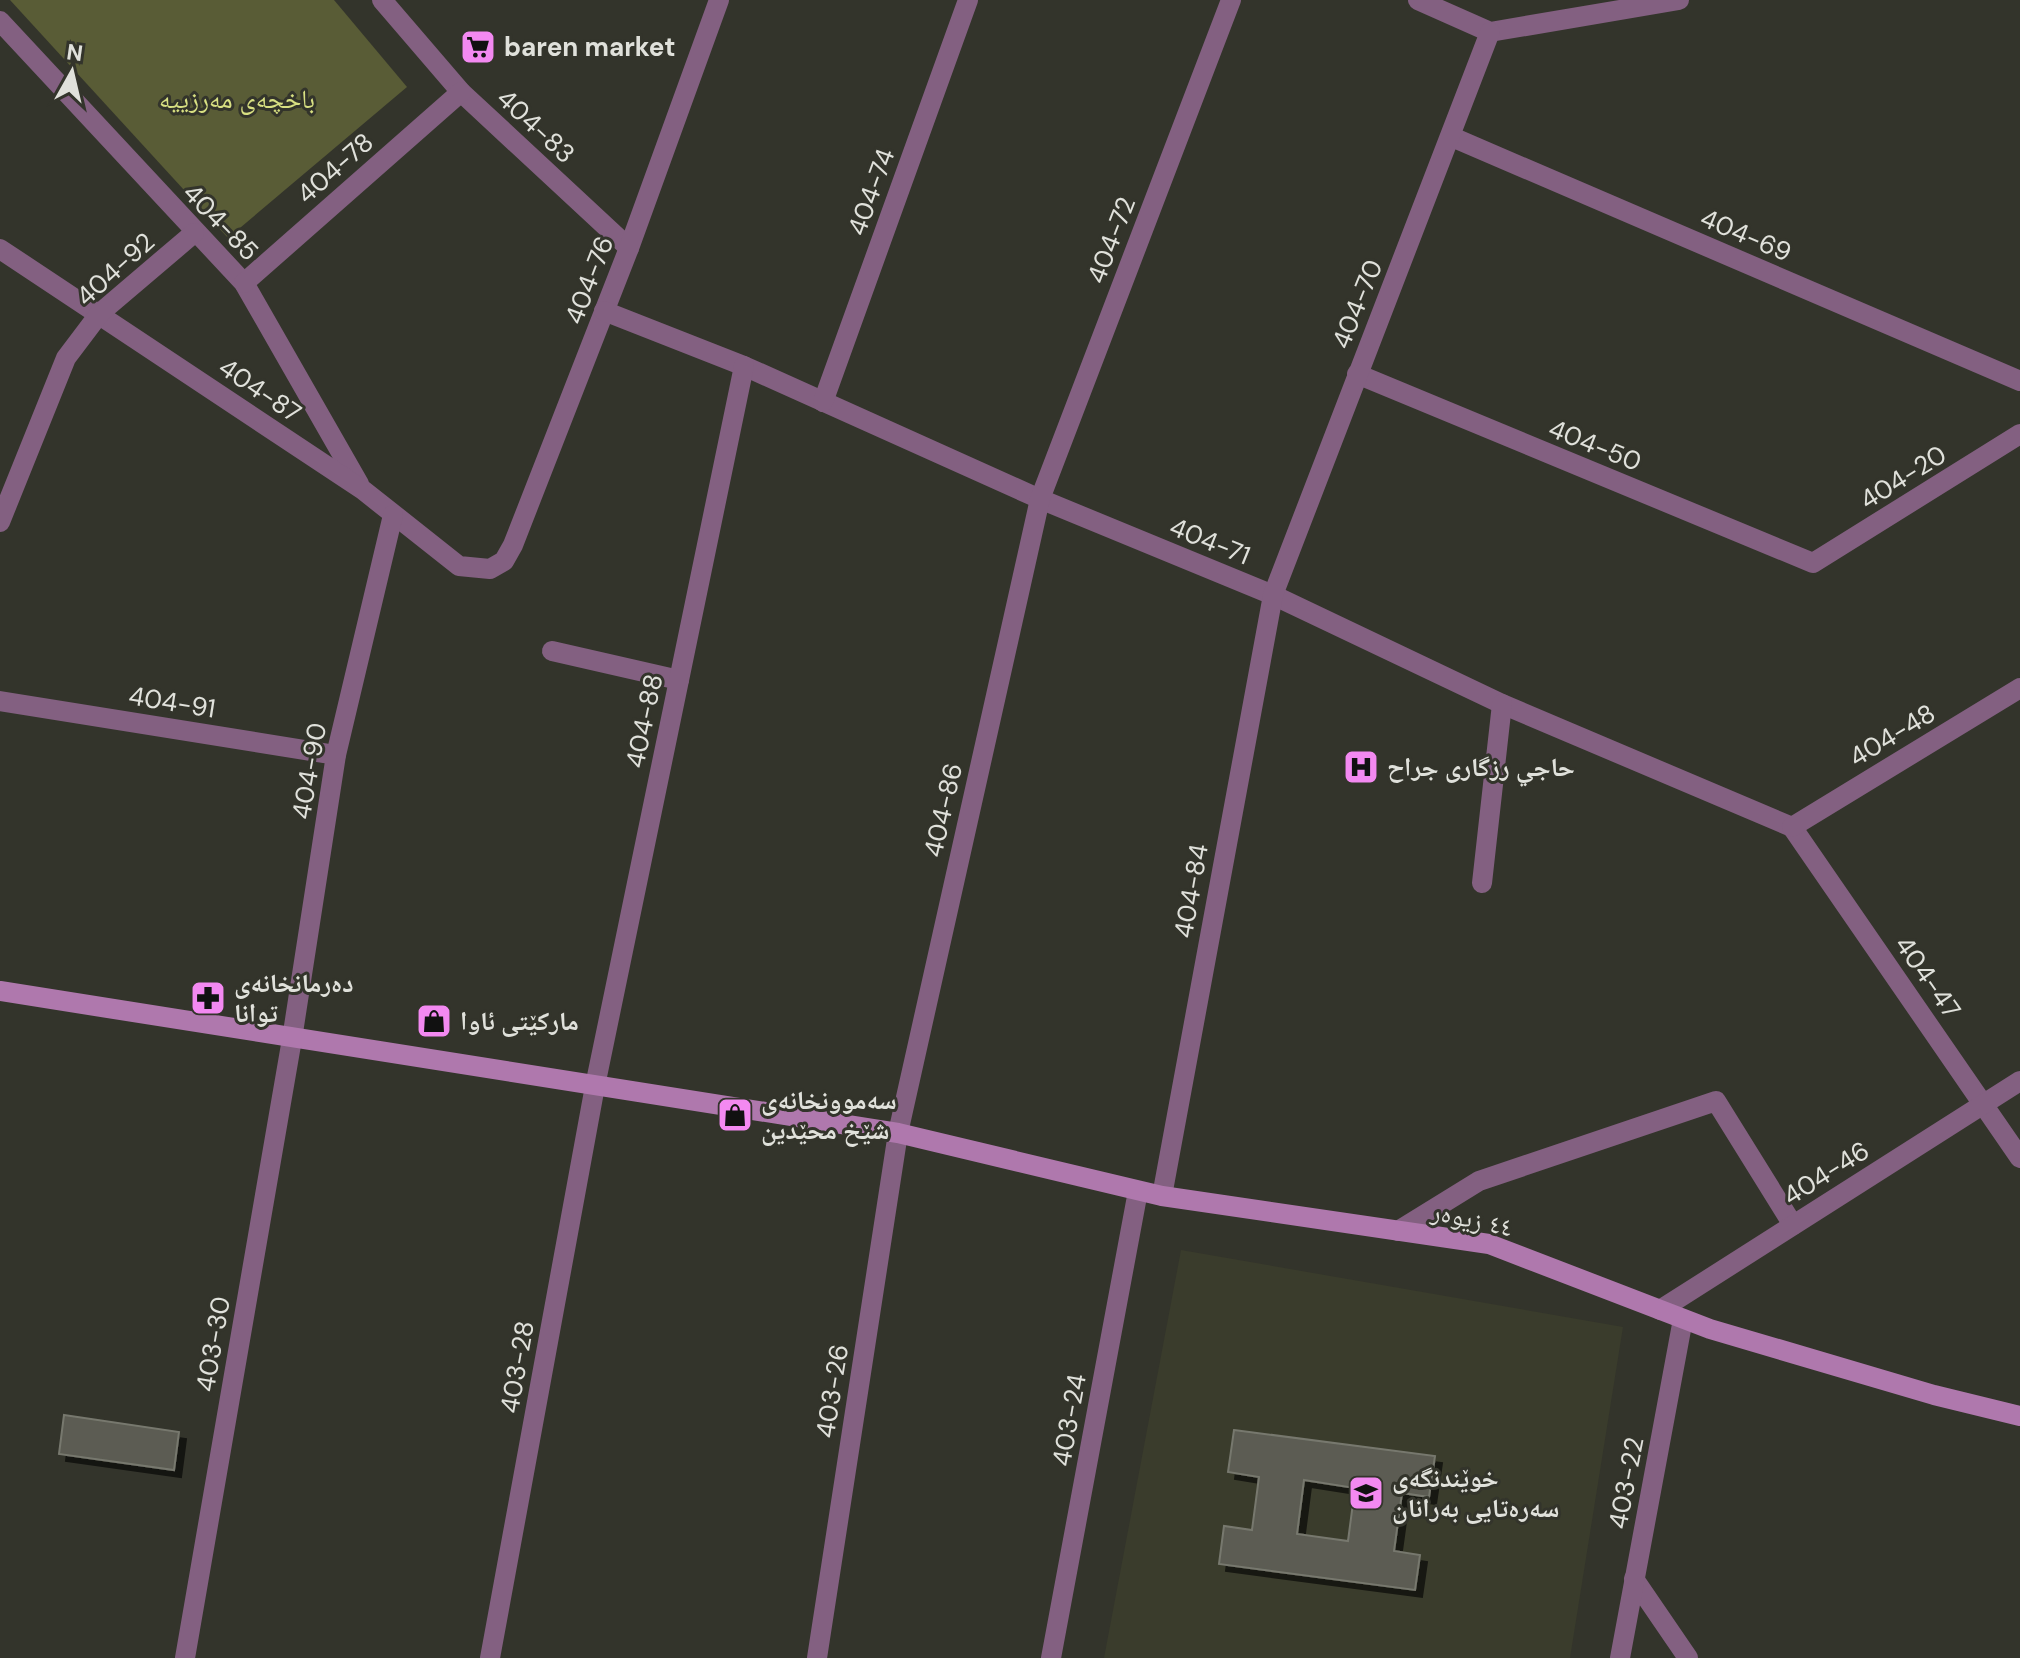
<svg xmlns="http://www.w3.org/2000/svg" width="2020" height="1658" font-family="'DM Sans','Noto Naskh Arabic',sans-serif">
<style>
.built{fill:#3a3c2c}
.green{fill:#595c36}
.building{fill:#5b5c52;stroke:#77786e;stroke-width:2;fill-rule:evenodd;filter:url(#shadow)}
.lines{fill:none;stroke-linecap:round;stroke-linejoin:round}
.street{stroke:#836081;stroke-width:20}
.secondary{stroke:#af78ad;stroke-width:20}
.labels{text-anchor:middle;stroke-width:6;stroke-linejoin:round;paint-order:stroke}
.poi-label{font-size:26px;font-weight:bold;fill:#e0e1db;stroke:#33342b;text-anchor:start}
.park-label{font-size:26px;fill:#d8e082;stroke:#33342b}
.street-label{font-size:26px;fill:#e0e1db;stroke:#33342b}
</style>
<defs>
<filter id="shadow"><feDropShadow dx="7" dy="7" stdDeviation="0" flood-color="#0009"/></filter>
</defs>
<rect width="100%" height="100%" fill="#33342b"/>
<polygon class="built" points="1181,1250 1623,1327 1570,1658 1104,1658"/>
<polygon class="green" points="10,0 334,0 407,87 228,238"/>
<g class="building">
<polygon points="64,1415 179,1432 174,1470 59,1454"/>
<path d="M1234 1430 1435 1456 1429 1497 1402 1493 1394 1551 1420 1555 1415 1590 1219 1564 1224 1526 1252 1530 1259 1477 1228 1472ZM1304 1480 1355 1488 1348 1541 1297 1534Z"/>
</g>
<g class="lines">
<g class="street">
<polyline points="382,0 461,92 629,248"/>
<polyline points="1418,0 1490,32 1679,0"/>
<polyline points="0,21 244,283 359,484"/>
<polyline points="1452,137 2020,381"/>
<polyline points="0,249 363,490 459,566 490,569 504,561 513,545 629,248 719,0"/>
<polyline points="244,283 461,92"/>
<polyline points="604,311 744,366 1040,499 1273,595 1502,704 1792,827"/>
<polyline points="1357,374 1813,563 2020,434"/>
<polyline points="823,402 968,0"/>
<polyline points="0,522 66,358 100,313 194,233"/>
<polyline points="552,651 679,680"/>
<polyline points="0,701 336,755"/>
<polyline points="1792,827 2020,1158"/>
<polyline points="1792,827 2020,688"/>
<polyline points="1482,883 1502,704"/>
<polyline points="1162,1196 1273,595 1490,32"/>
<polyline points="1398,1231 1479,1181 1716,1101 1793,1225"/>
<polyline points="1660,1310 2020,1081"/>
<polyline points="1634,1579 1688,1658"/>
<polyline points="185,1658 292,1039 336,755 393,515"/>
<polyline points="490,1658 595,1086 744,366"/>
<polyline points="817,1658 898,1133 1040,499 1231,0"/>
<polyline points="1051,1658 1138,1191"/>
<polyline points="1620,1658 1683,1319"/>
</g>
<polyline class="secondary" points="0,991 898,1133 1162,1196 1489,1244 1710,1329 1934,1395 2020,1416"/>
</g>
<defs>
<symbol id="supermarket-square" viewBox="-11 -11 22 22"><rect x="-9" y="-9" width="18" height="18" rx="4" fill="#f389f1" stroke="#33342b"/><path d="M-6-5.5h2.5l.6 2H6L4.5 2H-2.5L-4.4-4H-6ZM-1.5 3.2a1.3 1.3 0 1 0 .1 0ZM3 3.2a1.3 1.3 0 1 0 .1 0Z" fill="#111"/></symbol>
<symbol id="hospital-square" viewBox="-11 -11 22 22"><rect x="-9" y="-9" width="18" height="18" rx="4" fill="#f389f1" stroke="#33342b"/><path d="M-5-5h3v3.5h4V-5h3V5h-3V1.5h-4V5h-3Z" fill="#111"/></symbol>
<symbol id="pharmacy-square" viewBox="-11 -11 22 22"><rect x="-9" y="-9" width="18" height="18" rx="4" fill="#f389f1" stroke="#33342b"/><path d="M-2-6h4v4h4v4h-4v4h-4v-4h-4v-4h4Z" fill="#111"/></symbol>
<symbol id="shop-square" viewBox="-11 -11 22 22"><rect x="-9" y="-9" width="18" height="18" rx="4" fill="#f389f1" stroke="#33342b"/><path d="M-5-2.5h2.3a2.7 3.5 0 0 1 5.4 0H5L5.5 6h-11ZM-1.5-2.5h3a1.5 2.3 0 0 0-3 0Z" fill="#111"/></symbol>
<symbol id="school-square" viewBox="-11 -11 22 22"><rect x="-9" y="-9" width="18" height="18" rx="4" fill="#f389f1" stroke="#33342b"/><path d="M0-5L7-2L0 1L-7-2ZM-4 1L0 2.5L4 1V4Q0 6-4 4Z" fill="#111"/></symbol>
</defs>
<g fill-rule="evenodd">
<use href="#supermarket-square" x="458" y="27" width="40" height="40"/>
<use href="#hospital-square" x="1341" y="747" width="40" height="40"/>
<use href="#pharmacy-square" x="188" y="978" width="40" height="40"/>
<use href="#shop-square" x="414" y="1001" width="40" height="40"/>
<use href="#shop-square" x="715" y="1095" width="40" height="40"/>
<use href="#school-square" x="1346" y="1473" width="40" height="40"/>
</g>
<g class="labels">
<g class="poi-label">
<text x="504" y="56">baren market</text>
<text x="1387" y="776">حاجي رزگارى جراح</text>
<text x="234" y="992">دەرمانخانەی<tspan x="234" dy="30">توانا</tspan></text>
<text x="460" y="1030">مارکێتی ئاوا</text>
<text x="761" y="1109">سەموونخانەی<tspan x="761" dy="30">شێخ محێدین</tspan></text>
<text x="1392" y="1487">خوێندنگەی<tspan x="1392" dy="30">سەرەتایی بەرانان</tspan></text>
</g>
<g class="park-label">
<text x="237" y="108">باخچەی مەرزییە</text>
</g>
<g class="street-label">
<text transform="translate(536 126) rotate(43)" y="9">404-83</text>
<text transform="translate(335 168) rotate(-41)" y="9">404-78</text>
<text transform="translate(871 192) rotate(-70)" y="9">404-74</text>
<text transform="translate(221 222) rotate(46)" y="9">404-85</text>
<text transform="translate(1746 235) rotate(23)" y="9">404-69</text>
<text transform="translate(1111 240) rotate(-69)" y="9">404-72</text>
<text transform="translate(115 269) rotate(-42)" y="9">404-92</text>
<text transform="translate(589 280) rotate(-69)" y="9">404-76</text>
<text transform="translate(1357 304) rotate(-68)" y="9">404-70</text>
<text transform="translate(260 390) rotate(34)" y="9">404-87</text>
<text transform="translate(1595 445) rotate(22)" y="9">404-50</text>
<text transform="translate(1903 477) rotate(-32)" y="9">404-20</text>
<text transform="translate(1210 541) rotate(22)" y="9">404-71</text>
<text transform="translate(172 702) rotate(9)" y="9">404-91</text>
<text transform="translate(644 721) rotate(-78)" y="9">404-88</text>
<text transform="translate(1892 735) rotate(-31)" y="9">404-48</text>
<text transform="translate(309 771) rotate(-80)" y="9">404-90</text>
<text transform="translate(943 810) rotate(-77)" y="9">404-86</text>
<text transform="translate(1191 891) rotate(-80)" y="9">404-84</text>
<text transform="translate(1928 977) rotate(55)" y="9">404-47</text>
<text transform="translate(1826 1173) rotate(-32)" y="9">404-46</text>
<text transform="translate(1472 1219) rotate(12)" y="9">٤٤ زیوەر</text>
<text transform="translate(213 1344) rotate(-80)" y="9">403-30</text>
<text transform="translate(517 1367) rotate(-80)" y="9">403-28</text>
<text transform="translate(832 1391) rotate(-81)" y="9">403-26</text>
<text transform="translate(1069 1420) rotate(-80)" y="9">403-24</text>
<text transform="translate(1626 1483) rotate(-79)" y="9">403-22</text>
</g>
</g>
<g transform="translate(72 72) rotate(8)" stroke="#33342b" stroke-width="6" paint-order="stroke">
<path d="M0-6L14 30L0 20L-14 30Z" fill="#e0e1db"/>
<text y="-12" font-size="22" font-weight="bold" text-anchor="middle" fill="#e0e1db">N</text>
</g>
</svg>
